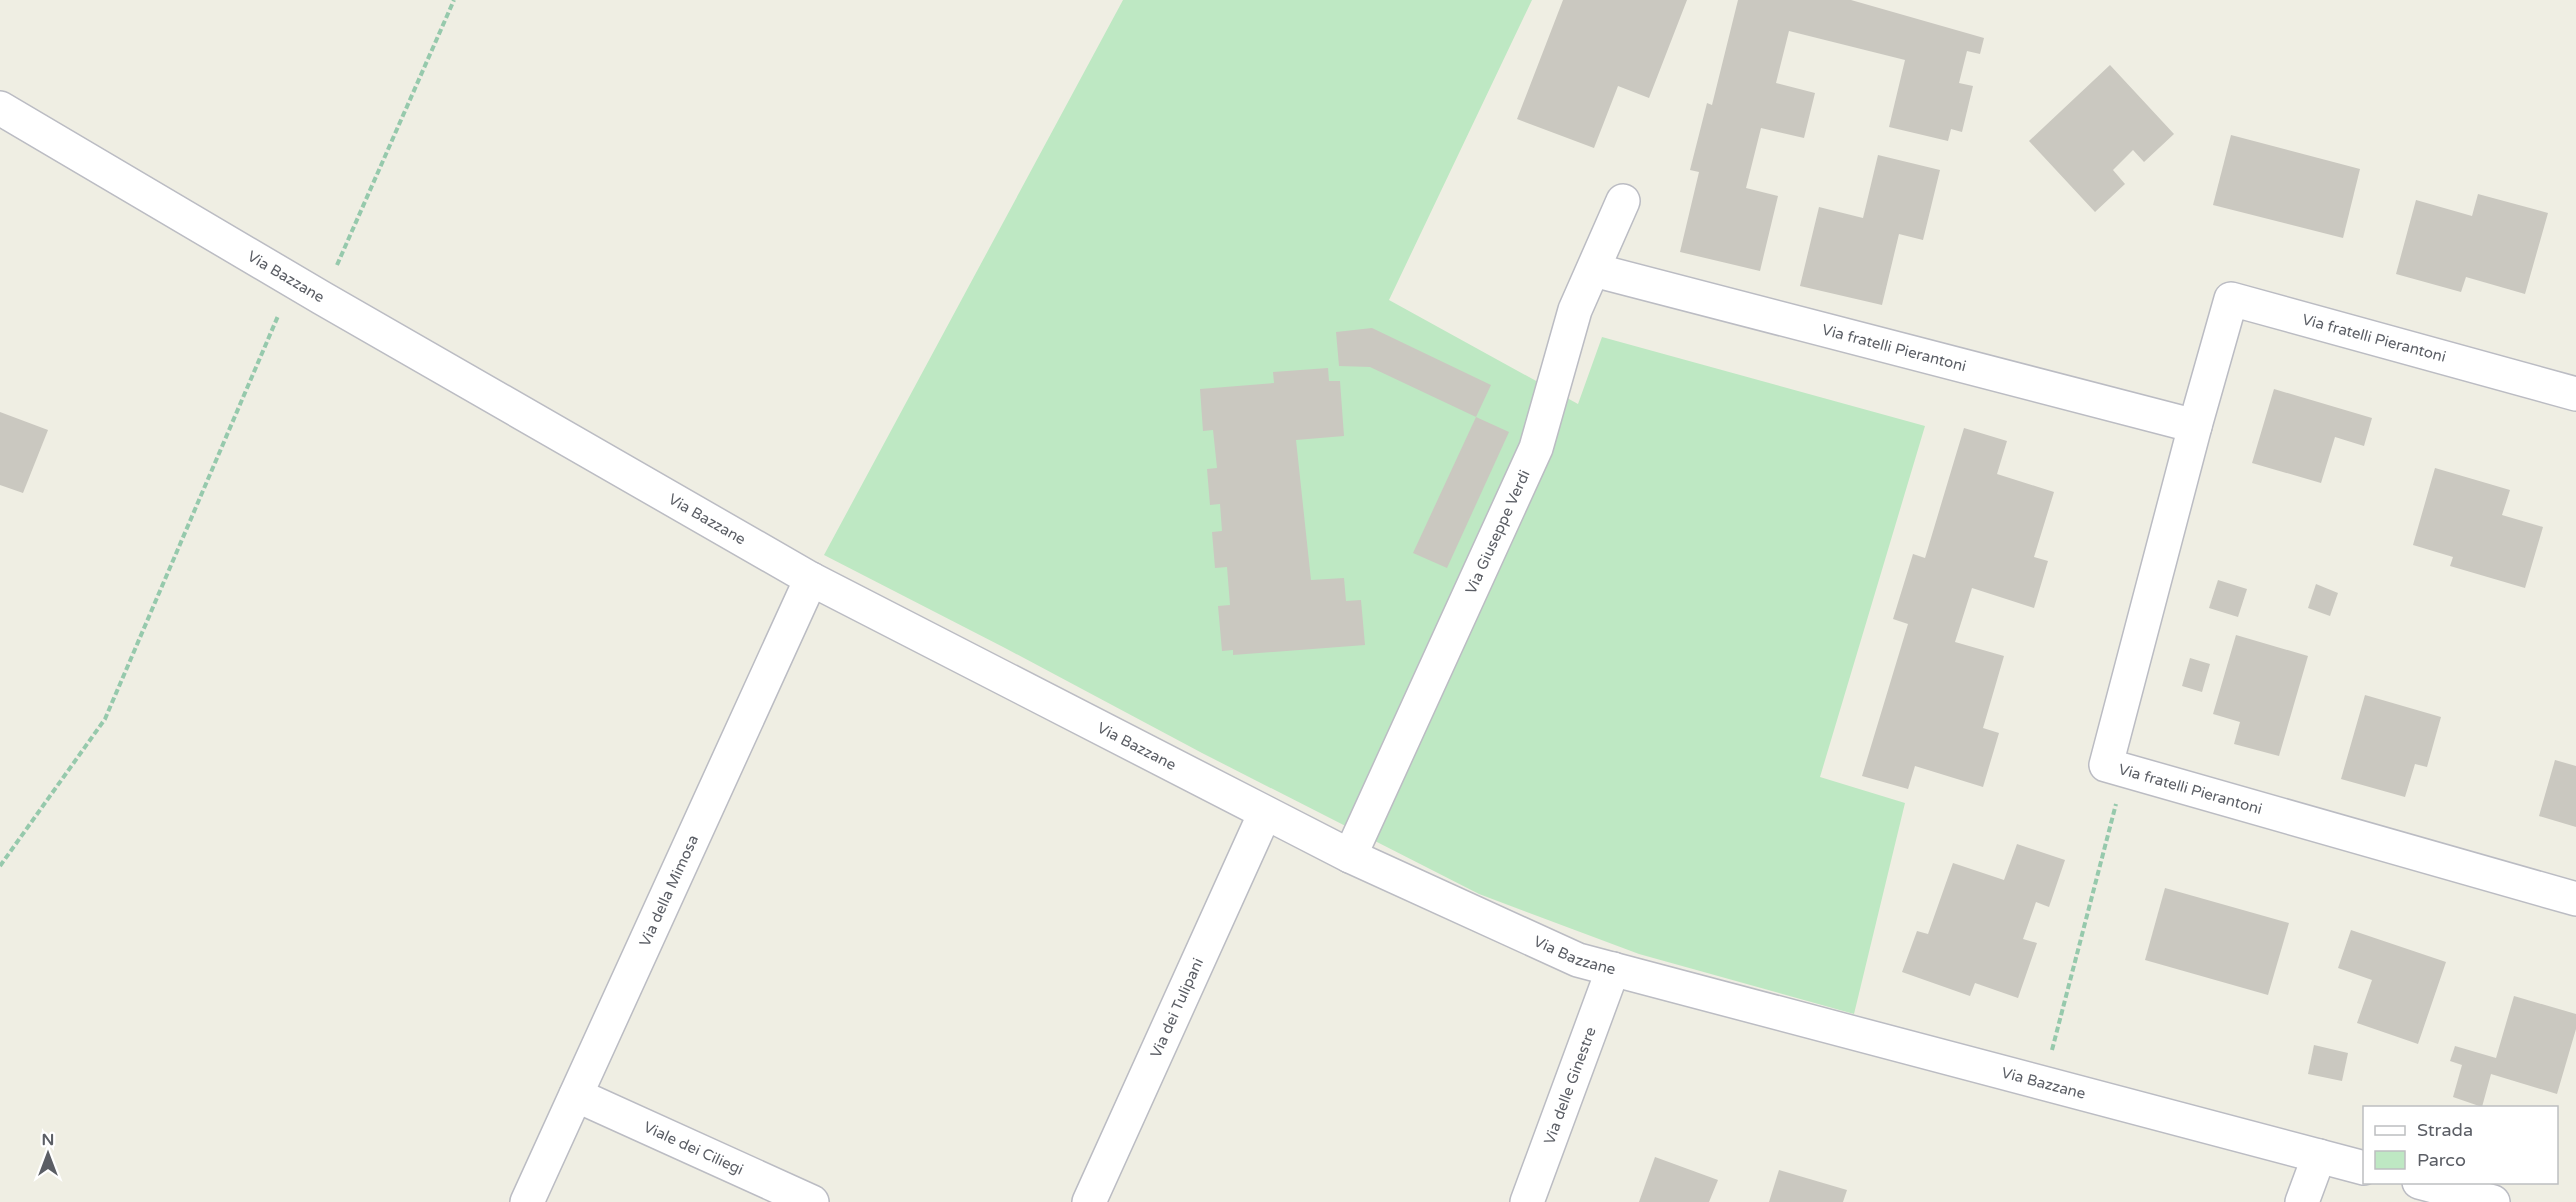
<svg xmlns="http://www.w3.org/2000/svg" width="2576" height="1202" font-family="'Varela Round',sans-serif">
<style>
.green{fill:#bee8c3}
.building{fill:#cac8c0}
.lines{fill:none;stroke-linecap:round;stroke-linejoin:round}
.minor-casing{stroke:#bbbcc3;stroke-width:36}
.path{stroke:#96c9ac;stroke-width:4;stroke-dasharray:6 3;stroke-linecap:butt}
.minor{stroke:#fff;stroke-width:33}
.labels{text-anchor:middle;stroke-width:4.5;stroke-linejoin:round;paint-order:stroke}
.street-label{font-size:15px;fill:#5b5e65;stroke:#fff}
</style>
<rect width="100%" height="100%" fill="#efeee3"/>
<polygon class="green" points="1123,0 1532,0 1389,300 1578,404 1602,337 1925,426 1820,777 1905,803 1854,1014 1639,954 1479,894 1202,753 1005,648 824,555"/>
<g class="building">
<polygon points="1563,0 1687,0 1649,98 1618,86 1594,148 1517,119"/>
<polygon points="1738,0 1851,0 1984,38 1980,54 1967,51 1959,83 1973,86 1962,132 1951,129 1948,141 1889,127 1905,60 1789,31 1776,83 1815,93 1804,138 1761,128 1746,188 1778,196 1760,271 1680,252 1699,172 1690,170 1707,103 1712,105"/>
<polygon points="2110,65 2174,134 2144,162 2133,150 2113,170 2125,184 2095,212 2029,141"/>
<polygon points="2231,135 2360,169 2343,238 2213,205"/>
<polygon points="1878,155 1940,170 1923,240 1899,234 1882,305 1800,286 1819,207 1863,218"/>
<polygon points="2478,194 2548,213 2525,294 2466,277 2461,292 2396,274 2416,200 2472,216"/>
<polygon points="1372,328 1491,385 1476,417 1370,367 1339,366 1336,332"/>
<polygon points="1328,368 1329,381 1340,381 1344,436 1296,440 1311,580 1344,578 1346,601 1361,600 1365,645 1233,655 1233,650 1222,651 1218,606 1230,605 1227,567 1215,568 1212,532 1222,531 1220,504 1210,505 1207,469 1217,468 1213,430 1203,431 1200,389 1274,383 1273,372"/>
<polygon points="2274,389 2372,418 2364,446 2335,437 2321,483 2252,463"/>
<polygon points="0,412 48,430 23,493 0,485"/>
<polygon points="1476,417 1509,432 1447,568 1413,553"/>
<polygon points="1964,428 2007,441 1997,474 2054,492 2034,557 2048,561 2034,608 1972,588 1955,642 2004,656 1983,728 1999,733 1983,787 1915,766 1908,789 1862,776 1908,624 1893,619 1913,554 1925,558"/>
<polygon points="2435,468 2510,490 2502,515 2543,527 2525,588 2450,566 2453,557 2413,545"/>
<polygon points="2218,580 2247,589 2238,617 2209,608"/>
<polygon points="2316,584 2338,593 2330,616 2308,608"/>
<polygon points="2236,635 2308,656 2279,756 2234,744 2240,722 2213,714"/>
<polygon points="2190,658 2210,664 2202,692 2182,686"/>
<polygon points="2365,695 2441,717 2427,767 2415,764 2405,797 2341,779"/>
<polygon points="2555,760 2576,766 2576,827 2539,816"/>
<polygon points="2017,844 2065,860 2049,907 2036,902 2023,939 2037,943 2018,998 1975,983 1970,996 1902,972 1917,931 1928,934 1953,863 2004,880"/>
<polygon points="2165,888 2289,923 2268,995 2145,960"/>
<polygon points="2351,930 2446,962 2418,1044 2357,1023 2372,980 2338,968"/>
<polygon points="2514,996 2576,1014 2576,1029 2557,1094 2491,1074 2482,1107 2453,1097 2462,1065 2450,1061 2455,1046 2496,1058"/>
<polygon points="2314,1045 2348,1053 2342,1081 2308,1074"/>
<polygon points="1655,1157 1718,1180 1709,1202 1639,1202"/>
<polygon points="1779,1170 1847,1190 1843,1202 1769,1202"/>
</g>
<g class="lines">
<defs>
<g id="minor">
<path id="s1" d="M0 108 322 298 811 579 1350 856 1578 960 2364 1168"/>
<path id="s2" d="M1594 270 2195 426"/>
<path id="s3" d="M2576 394 2231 299 2195 426 2106 765 2576 899"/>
<path id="s4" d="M1350 856 1536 448 1575 310 1623 201"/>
<path id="s5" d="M576 1095 812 1202"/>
<polyline points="2419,1182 2493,1202"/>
<path id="s6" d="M527 1202 811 579"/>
<path id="s7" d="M1089 1202 1265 813"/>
<path id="s8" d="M1527 1202 1613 969"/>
<polyline points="2302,1202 2319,1156"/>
</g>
</defs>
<use href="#minor" class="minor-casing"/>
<g class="path">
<polyline points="337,265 454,0"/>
<polyline points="0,866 105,719 278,316"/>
<polyline points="2052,1050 2116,804"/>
</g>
<use href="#minor" class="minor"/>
</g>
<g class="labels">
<g class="street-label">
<text dy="5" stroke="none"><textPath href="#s1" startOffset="332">Via Bazzane</textPath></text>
<text transform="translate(2374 338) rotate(15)" y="5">Via fratelli Pierantoni</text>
<text dy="5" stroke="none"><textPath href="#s2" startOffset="310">Via fratelli Pierantoni</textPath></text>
<text dy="5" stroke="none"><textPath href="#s1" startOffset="818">Via Bazzane</textPath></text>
<text dy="5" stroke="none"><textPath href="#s4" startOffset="356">Via Giuseppe Verdi</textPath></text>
<text dy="5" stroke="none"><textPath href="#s1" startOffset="1304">Via Bazzane</textPath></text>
<text dy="5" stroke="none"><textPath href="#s3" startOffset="928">Via fratelli Pierantoni</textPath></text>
<text dy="5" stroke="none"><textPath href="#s6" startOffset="342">Via della Mimosa</textPath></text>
<text dy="5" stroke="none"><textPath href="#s1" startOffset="1790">Via Bazzane</textPath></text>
<text dy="5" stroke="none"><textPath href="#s7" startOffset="213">Via dei Tulipani</textPath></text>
<text dy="5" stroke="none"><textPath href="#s1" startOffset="2276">Via Bazzane</textPath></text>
<text dy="5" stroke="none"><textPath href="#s8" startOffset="124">Via delle Ginestre</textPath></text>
<text dy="5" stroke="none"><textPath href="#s5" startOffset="129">Viale dei Ciliegi</textPath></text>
</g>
</g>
<rect x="2363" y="1106" width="195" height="78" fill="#ffffff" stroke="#bdbfc1" stroke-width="1.5"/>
<rect x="2375" y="1126" width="30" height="9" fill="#ffffff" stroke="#bdbfc1" stroke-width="1.5"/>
<text x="2417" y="1136" font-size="18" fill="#5b5e65">Strada</text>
<rect x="2375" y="1151" width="30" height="18" fill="#bee8c3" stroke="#bdbfc1" stroke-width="1.5"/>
<text x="2417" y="1166" font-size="18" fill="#5b5e65">Parco</text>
<g transform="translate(48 1154)" stroke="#ffffff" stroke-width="4.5" paint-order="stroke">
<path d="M0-4.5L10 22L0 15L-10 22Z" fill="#5b5e65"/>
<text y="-9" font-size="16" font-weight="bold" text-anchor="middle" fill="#5b5e65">N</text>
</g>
</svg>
